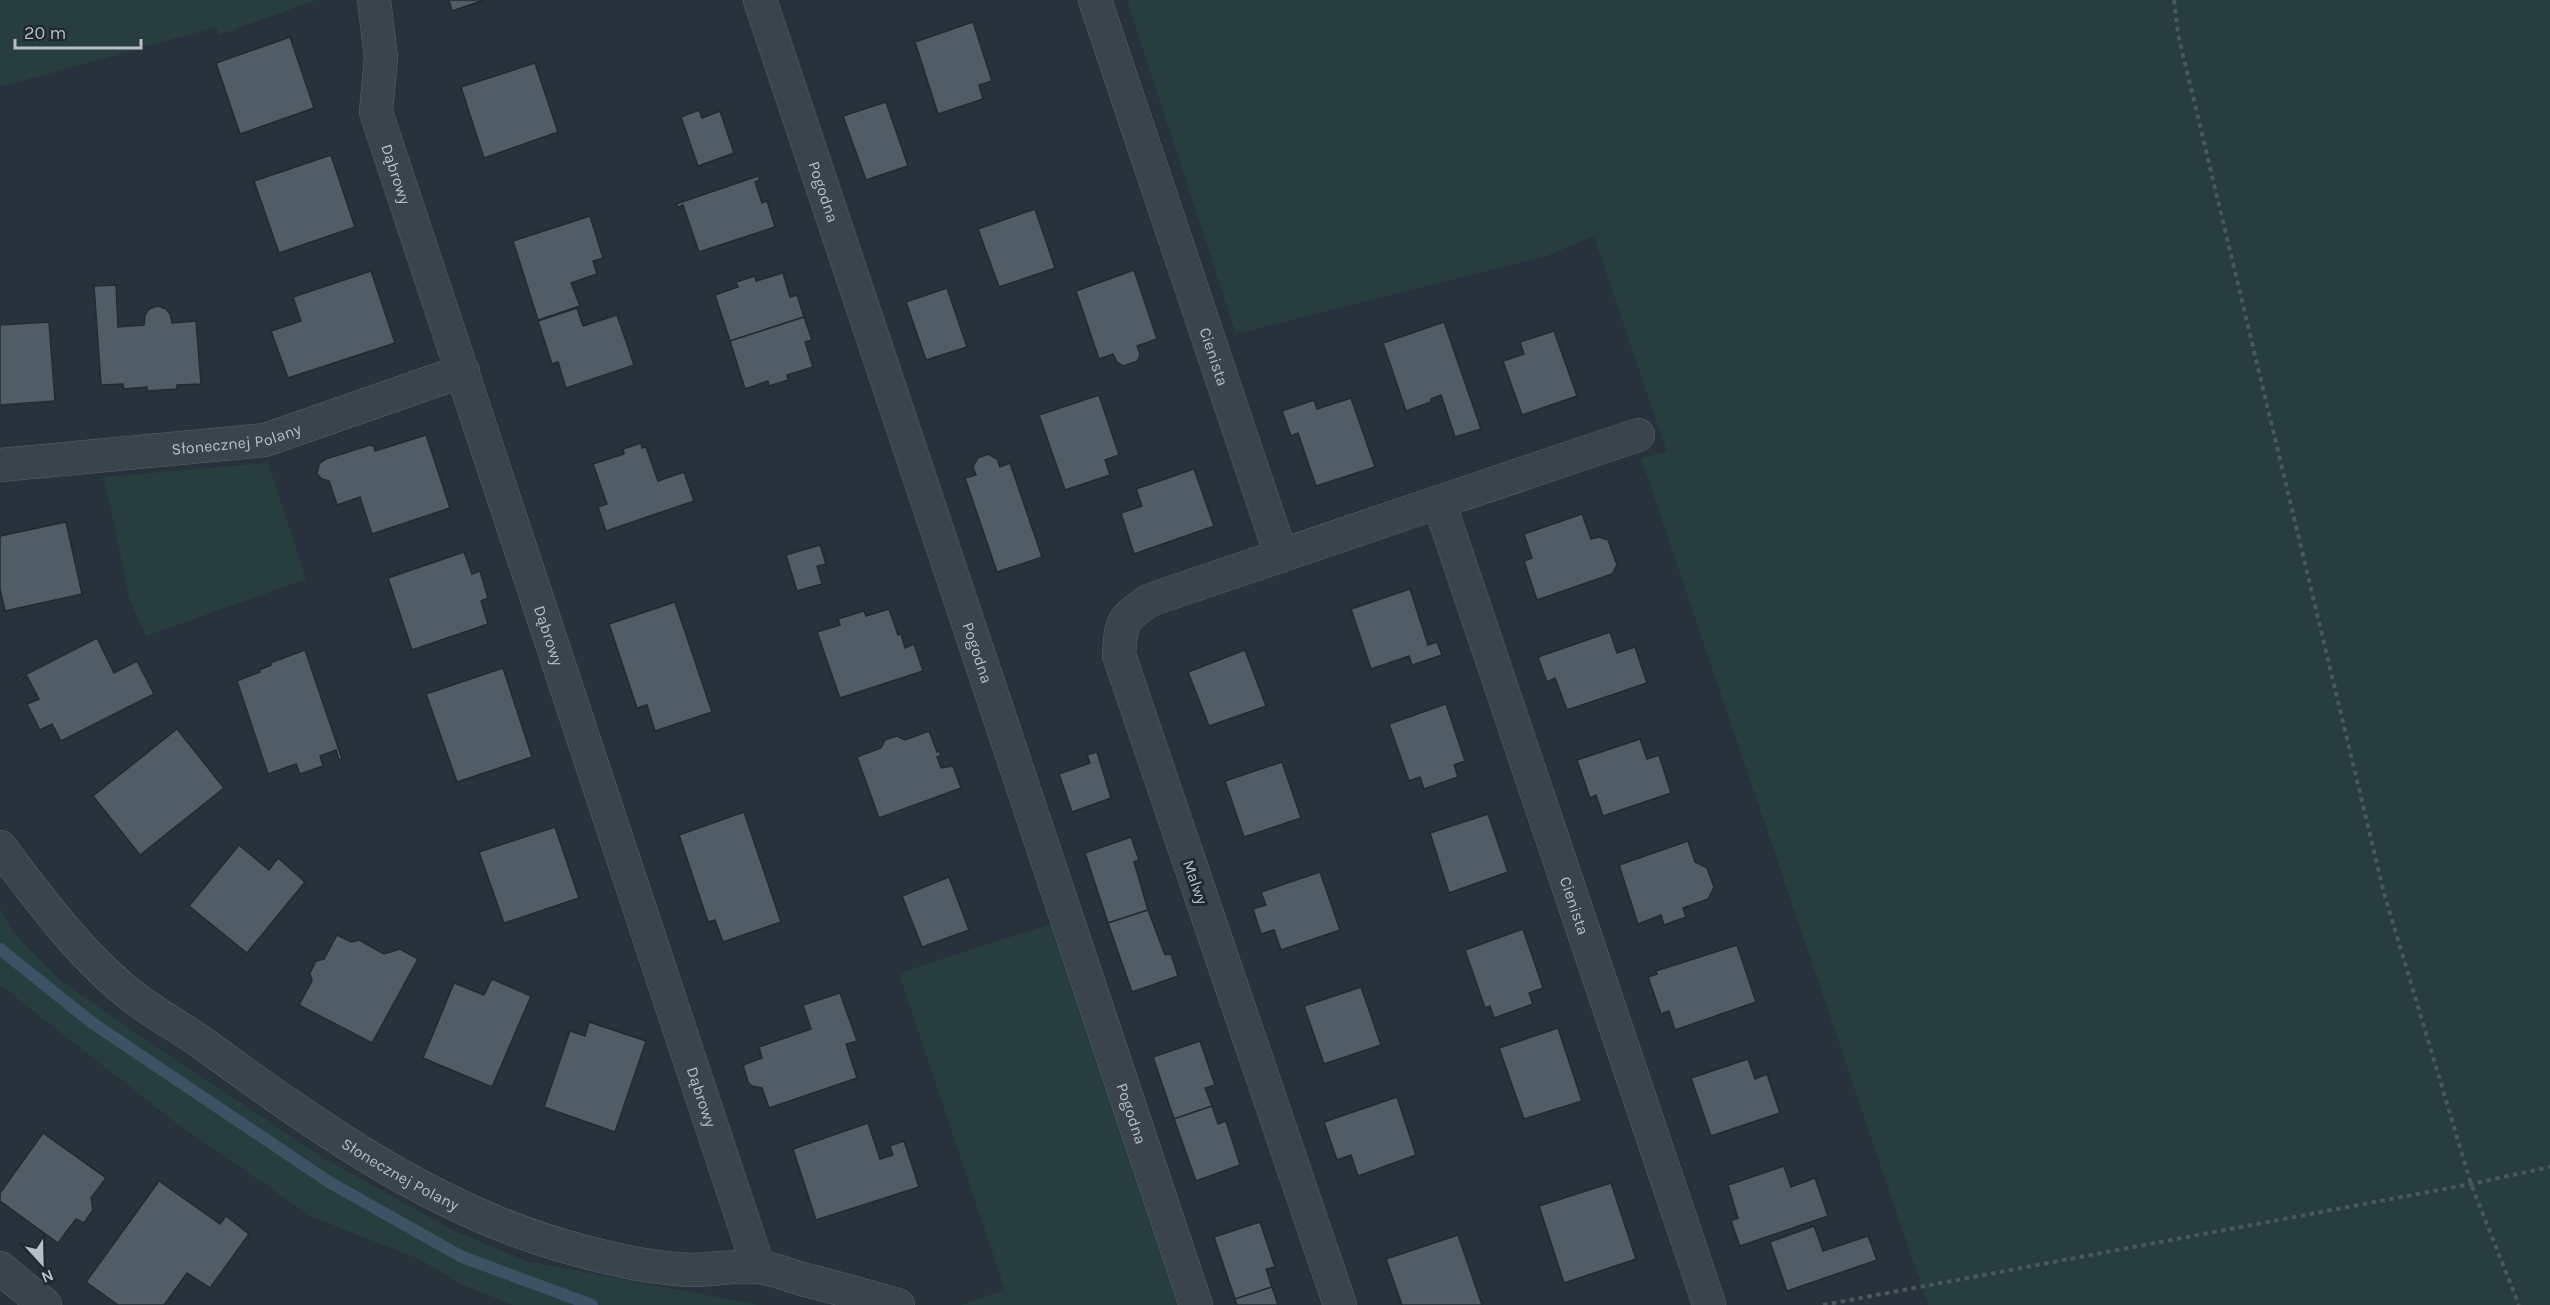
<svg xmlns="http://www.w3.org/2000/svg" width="2550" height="1305" font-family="Karla,sans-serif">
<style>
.green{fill:#283e3e}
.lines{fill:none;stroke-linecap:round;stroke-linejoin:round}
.stream{stroke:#3d5264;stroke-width:12}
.building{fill:#505d67;stroke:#212b34;stroke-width:1.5}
.street-casing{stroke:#58626b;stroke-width:34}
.path{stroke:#465a5a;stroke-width:4;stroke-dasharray:4.5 4.5;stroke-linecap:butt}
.street{stroke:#3a444d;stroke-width:33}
.labels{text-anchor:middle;stroke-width:6;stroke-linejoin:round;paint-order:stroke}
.street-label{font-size:16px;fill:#b6bfc8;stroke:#1f2932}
</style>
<rect width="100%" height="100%" fill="#27323d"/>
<g class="green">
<polygon points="0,0 317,0 219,35 216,27 0,87"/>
<polygon points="1127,0 2550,0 2550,1305 1928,1305 1641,458 1667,452 1594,236 1547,256 1236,334"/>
<polygon points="268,463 306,579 146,636 130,601 104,477"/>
<polygon points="0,908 12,931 62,982 164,1052 324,1158 450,1229 525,1261 759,1305 513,1305 465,1286 419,1259 312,1217 175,1122 0,985"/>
<polygon points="1054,923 1181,1305 961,1305 1005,1290 899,973"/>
</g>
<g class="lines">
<polyline class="stream" points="0,949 91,1022 329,1182 462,1257 592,1305"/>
</g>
<g class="building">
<polygon points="449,0 484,0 452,11"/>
<polygon points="973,22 992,81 979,85 983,99 938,114 915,42"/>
<polygon points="290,37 314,108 240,134 216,63"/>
<polygon points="535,63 558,132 484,158 461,87"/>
<polygon points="886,102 908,166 866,180 843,116"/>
<polygon points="699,110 702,118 720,111 734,153 698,166 681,117"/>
<polygon points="331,155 355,227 279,253 254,181"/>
<polygon points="758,176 760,180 755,182 762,203 767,201 775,227 699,252 683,205 678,207 676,204"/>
<polygon points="1035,209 1055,268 999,287 978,229"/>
<polygon points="590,216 603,258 593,261 597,274 571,283 580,306 538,320 513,241"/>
<polygon points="1134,270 1157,339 1137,346 1140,354 1138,361 1123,366 1117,362 1113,354 1099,359 1076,291"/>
<polygon points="371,271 395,343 288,378 271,331 301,321 293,297"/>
<polygon points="783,273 790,297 797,295 804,317 730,341 715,295 738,287 736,282 755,276 756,281"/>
<polygon points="116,285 118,327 144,325 145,315 149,309 158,306 166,309 170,314 172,323 196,321 201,384 177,385 177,389 147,391 147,387 124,389 123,384 101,385 94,286"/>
<polygon points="947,288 967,347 926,360 906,302"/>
<polygon points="577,308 583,326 617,315 634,365 566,388 558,362 552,364 538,321"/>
<polygon points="804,317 812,340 805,342 813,367 787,375 788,380 769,386 768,381 745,389 730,341"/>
<polygon points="49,322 55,401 0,405 0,325"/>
<polygon points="1444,322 1481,429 1455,437 1441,395 1431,399 1431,402 1406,411 1383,343"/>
<polygon points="1554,331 1577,396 1522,415 1503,361 1524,354 1520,342"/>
<polygon points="1099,395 1119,455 1105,460 1110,475 1065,490 1039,415"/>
<polygon points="1351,398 1375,467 1316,486 1298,433 1291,436 1282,411 1314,400 1317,409"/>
<polygon points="426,435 450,508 372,534 360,497 337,505 329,481 322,479 317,474 319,464 326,459 370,445 374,446 375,451"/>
<polygon points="641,443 642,448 646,447 658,481 684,472 694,501 606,531 598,507 607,504 593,464 624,454 623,449"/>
<polygon points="988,454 997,459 1000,467 1010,463 1042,557 997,572 965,478 976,475 973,467 978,458"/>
<polygon points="1194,469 1214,526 1134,554 1121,513 1142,506 1136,489"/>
<polygon points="1582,514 1591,539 1599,537 1608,540 1617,565 1612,574 1537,600 1524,561 1532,558 1524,534"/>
<polygon points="66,522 82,594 5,611 0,589 0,536"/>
<polygon points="820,545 826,564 817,566 822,584 797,591 786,555"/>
<polygon points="464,552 472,574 480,571 488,598 481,601 488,624 412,650 388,578"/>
<polygon points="1410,589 1428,645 1437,642 1442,655 1412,665 1409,656 1371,669 1351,609"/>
<polygon points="675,602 712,712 655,731 647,705 637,708 609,624"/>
<polygon points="889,609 898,635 901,634 905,648 914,644 923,671 840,698 817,632 840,625 838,619 864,611 866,616"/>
<polygon points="1610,632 1617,653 1635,647 1647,683 1567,710 1555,678 1547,682 1538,657"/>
<polygon points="97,638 114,673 137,661 154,694 61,741 52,724 40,730 27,704 39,699 27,676 16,682 15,680"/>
<polygon points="305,650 342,759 339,760 336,750 320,756 323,766 300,774 296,764 268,774 237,681 260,672 259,670 271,665 270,663"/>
<polygon points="1245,650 1266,706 1209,726 1188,672"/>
<polygon points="503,668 532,757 457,782 426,694"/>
<polygon points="1446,704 1465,761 1454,765 1458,777 1424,789 1420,777 1409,781 1389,724"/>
<polygon points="177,729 224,788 140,855 93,796"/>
<polygon points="929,731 937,752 939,751 941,755 937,757 941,768 953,766 961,788 879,818 857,757 881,748 885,740 897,736 905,740"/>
<polygon points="1640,739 1647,759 1659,755 1671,793 1603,816 1596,795 1590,798 1577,760"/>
<polygon points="1097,752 1111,798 1072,812 1059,774 1090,763 1087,755"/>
<polygon points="1282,762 1301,818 1244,837 1225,781"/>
<polygon points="744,812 781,922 723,942 715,920 708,922 679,835"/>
<polygon points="1488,814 1508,872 1449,893 1430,833"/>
<polygon points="555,827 579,898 504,923 479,852"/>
<polygon points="1131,837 1139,860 1134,862 1148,910 1108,923 1085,853"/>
<polygon points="1688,841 1695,862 1707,868 1714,887 1708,899 1683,908 1686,917 1664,925 1661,915 1638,924 1619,865"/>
<polygon points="239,845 269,870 278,858 305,882 247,953 189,906"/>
<polygon points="1320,872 1340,930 1281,950 1274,930 1261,934 1253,909 1266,905 1261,892"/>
<polygon points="949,877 969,930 922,947 902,896"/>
<polygon points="1148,910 1165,955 1171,954 1178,976 1132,992 1108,923"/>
<polygon points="1523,929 1543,988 1529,993 1533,1004 1494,1018 1490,1006 1485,1008 1465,950"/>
<polygon points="337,935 351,942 359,940 384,954 400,949 418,959 372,1043 299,1005 312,981 310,973 316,961 324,959"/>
<polygon points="1737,945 1756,1002 1675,1030 1669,1011 1661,1014 1648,977 1657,974 1656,971"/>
<polygon points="492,979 531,996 492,1087 423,1058 454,983 484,995"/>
<polygon points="1361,987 1381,1045 1324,1064 1304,1006"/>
<polygon points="840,993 857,1041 846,1044 857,1078 769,1108 762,1088 752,1086 748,1082 743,1065 762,1058 759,1047 811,1029 803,1005"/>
<polygon points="589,1022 646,1041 615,1132 544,1107 570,1031 585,1036"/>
<polygon points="1558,1028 1582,1101 1524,1119 1499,1048"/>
<polygon points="1200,1041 1215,1085 1205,1088 1212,1106 1174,1119 1153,1057"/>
<polygon points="1748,1059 1755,1079 1767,1074 1780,1113 1711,1136 1691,1078"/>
<polygon points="1397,1097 1416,1155 1358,1176 1351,1155 1337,1160 1324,1122"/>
<polygon points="1212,1106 1218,1124 1226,1121 1240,1165 1196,1181 1174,1119"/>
<polygon points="868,1123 880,1159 893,1155 890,1146 904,1141 919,1187 816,1220 793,1149"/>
<polygon points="43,1133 106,1178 91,1198 93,1210 84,1223 76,1219 58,1243 0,1201 0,1193"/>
<polygon points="1784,1166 1791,1187 1815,1178 1828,1216 1740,1246 1731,1221 1738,1218 1728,1185"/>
<polygon points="159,1181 220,1224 226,1216 249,1234 210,1288 187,1273 164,1305 118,1305 86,1282"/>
<polygon points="1611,1183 1636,1259 1564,1283 1539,1206"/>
<polygon points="1260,1222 1275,1267 1266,1269 1272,1287 1235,1299 1214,1237"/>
<polygon points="1814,1226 1823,1251 1868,1236 1877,1260 1787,1291 1770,1242"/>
<polygon points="1458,1235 1482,1305 1402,1305 1386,1259"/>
<polygon points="1272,1287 1278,1305 1237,1305 1235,1299"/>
</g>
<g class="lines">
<defs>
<g id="street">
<path id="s1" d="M374 0 381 57 376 112 758 1266"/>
<path id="s2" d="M760 0 1196 1305"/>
<path id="s3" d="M1095 0 1281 555"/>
<path id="s4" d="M0 465 265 440 463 371"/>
<polyline points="1439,502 1638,435"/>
<path id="s5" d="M0 847C38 898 85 961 136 999 158 1016 183 1029 205 1045 315 1125 428 1206 560 1245 602 1257 649 1269 693 1270 714 1270 735 1265 756 1267 771 1267 787 1275 802 1279 834 1287 866 1296 898 1305"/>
<polyline points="0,1268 45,1305"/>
<path id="s6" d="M1340 1305 1119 655C1121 621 1122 619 1150 600L1439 502 1709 1304"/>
</g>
</defs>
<use href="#street" class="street-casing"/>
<g class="path">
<polyline points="2174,0 2178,34 2384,893 2471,1184 2519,1305"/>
<polyline points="1823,1305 2471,1184 2550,1167"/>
</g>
<use href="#street" class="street"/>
</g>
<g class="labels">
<g class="street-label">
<text dy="6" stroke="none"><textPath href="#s1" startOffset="178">Dąbrowy</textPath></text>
<text dy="6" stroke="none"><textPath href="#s2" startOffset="202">Pogodna</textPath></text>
<text dy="6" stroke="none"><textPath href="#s3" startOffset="376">Cienista</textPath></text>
<text dy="6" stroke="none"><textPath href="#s4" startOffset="238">Słonecznej Polany</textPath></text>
<text dy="6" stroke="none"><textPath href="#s1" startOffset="664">Dąbrowy</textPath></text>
<text dy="6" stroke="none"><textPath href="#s2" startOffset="688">Pogodna</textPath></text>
<text transform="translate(1196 882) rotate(71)" y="6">Malwy</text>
<text dy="6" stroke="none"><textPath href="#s6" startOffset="1485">Cienista</textPath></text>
<text dy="6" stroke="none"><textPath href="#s1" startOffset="1150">Dąbrowy</textPath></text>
<text dy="6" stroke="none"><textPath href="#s2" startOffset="1174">Pogodna</textPath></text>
<text dy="6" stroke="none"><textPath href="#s5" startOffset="522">Słonecznej Polany</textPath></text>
</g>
</g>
<g transform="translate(42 1263) rotate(158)" stroke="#1f2932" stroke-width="4.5" paint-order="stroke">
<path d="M0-4.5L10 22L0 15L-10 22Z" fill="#b6bfc8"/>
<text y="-9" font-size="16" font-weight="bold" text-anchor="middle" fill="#b6bfc8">N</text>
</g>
<path d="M15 39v9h126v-9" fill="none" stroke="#b6bfc8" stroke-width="3"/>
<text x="24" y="39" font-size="18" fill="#b6bfc8" stroke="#1f2932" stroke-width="4.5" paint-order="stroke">20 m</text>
</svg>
